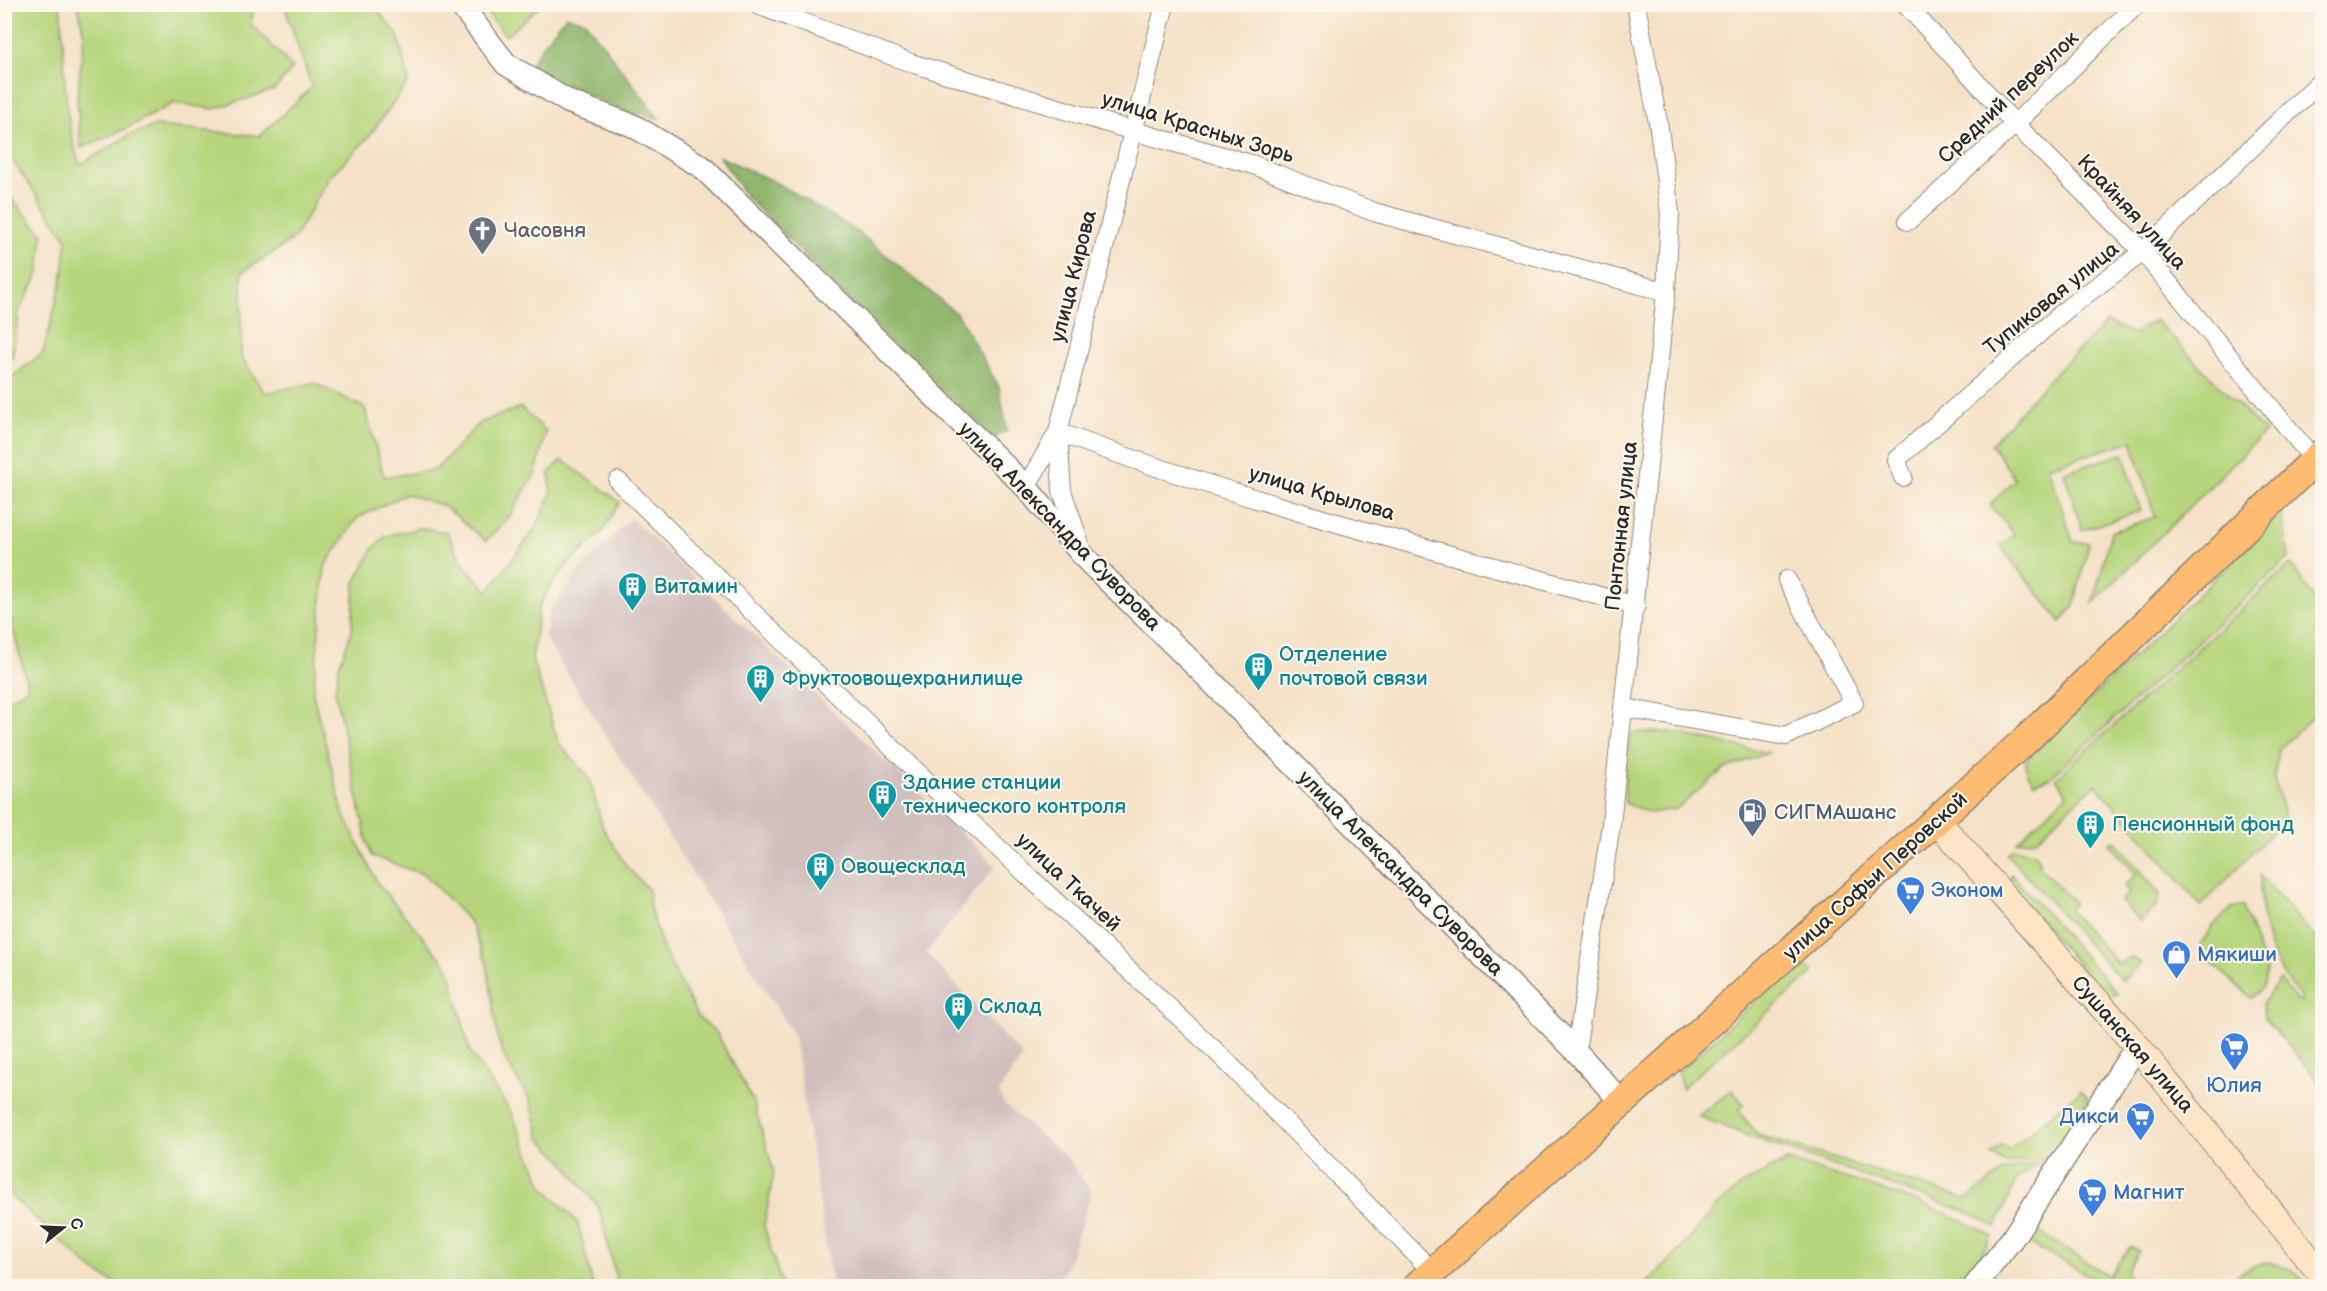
<svg xmlns="http://www.w3.org/2000/svg" width="2327" height="1291" font-family="'Balsamiq Sans',sans-serif">
<style>
.industrial{fill:#d1bfbd}
.green{fill:#b6d57c;stroke:#708054;stroke-width:1.5}
.forest{fill:#90b66c;stroke:#5e704c;stroke-width:1.5}
.lines{fill:none;stroke-linecap:round;stroke-linejoin:round}
.minor-casing{stroke:#908678;stroke-width:20}
.tertiary-casing{stroke:#908678;stroke-width:25}
.secondary-casing{stroke:#908678;stroke-width:28}
.primary-casing{stroke:#908678;stroke-width:31}
.minor{stroke:#fff;stroke-width:18}
.tertiary{stroke:#fff;stroke-width:22}
.secondary{stroke:#ffe4c6;stroke-width:26}
.primary{stroke:#febb71;stroke-width:28}
.labels{text-anchor:middle;stroke-width:4.5;stroke-linejoin:round;paint-order:stroke}
.street-label{font-size:21px;fill:#2b2b2b;stroke:#fbf7ec}
.worship-label{font-size:21px;fill:#5b616d;stroke:#fbf7ec;text-anchor:start}
.culture-label{font-size:21px;fill:#0d838f;stroke:#fbf7ec;text-anchor:start}
.service-label{font-size:21px;fill:#4e5e75;stroke:#fbf7ec;text-anchor:start}
.shop-label{font-size:21px;fill:#366cbe;stroke:#fbf7ec;text-anchor:start}
</style>
<rect width="100%" height="100%" fill="#fbf7ec"/>
<filter id="ink" filterUnits="userSpaceOnUse"><feTurbulence type="fractalNoise" baseFrequency=".0167" numOctaves="2"/><feDisplacementMap in="SourceGraphic" scale="12" xChannelSelector="R" yChannelSelector="G"/><feConvolveMatrix kernelMatrix="1 2 1 2 8 2 1 2 1" color-interpolation-filters="sRGB"/></filter>
<filter id="wash" filterUnits="userSpaceOnUse"><feTurbulence type="fractalNoise" baseFrequency=".008" numOctaves="4" result="noise"/><feDisplacementMap in="SourceGraphic" scale="24" xChannelSelector="R" yChannelSelector="G"/><feGaussianBlur stdDeviation="1.35" result="paint"/><feColorMatrix in="noise" values="0 0 0 0 0 0 0 0 0 0 0 0 0 0 0 0 0 1.4 0 .05"/><feComposite in="paint" operator="in"/></filter>
<g filter="url(#wash)">
<rect width="100%" height="100%" fill="#f5e1c6"/>
<polygon class="industrial" points="631,518 996,866 926,953 1023,1057 999,1091 1004,1104 1065,1156 1092,1191 1067,1267 1051,1286 832,1286 794,1036 545,638 550,611 581,569"/>
<g class="green">
<path d="M4 5H60C67 60 60 112 80 165L128 136 155 126 260 136 312 87 284 5H373L398 35 409 81 367 139 330 176 294 239 242 272 241 357 265 393 314 383 365 408 384 477 435 470 480 423 520 407 546 431 536 472 509 517 486 541 444 506 406 494 357 518 325 566 313 694 343 813 378 884 449 968 470 1052 511 1112 543 1186 578 1223 593 1286H119L93 1270 5 1191 4 703 28 688 11 621 5 614V382L43 353 63 275 67 239 15 164 5 156Z"/>
<polygon points="78,5 254,5 251,24 293,68 274,90 214,109 174,103 125,129 81,148 77,99 84,35"/>
<polygon points="481,5 541,5 506,36"/>
<polygon points="4,191 43,234 39,273 20,309 12,358 5,363"/>
<polygon points="2155,320 2265,432 2093,603 2111,532 2155,517 2132,441 2048,467 2073,542 2089,543 2074,606 2061,622 2000,546 2014,534 1990,505 2015,479 1991,444 2048,380 2107,322 2133,334"/>
<polygon points="2123,454 2141,511 2082,530 2064,472"/>
<polygon points="562,460 620,502 603,531 568,564 549,588 539,607 532,659 558,742 589,777 603,828 627,867 649,890 650,908 663,949 698,1017 716,1032 753,1101 774,1173 764,1226 782,1286 618,1286 599,1208 561,1159 540,1138 531,1102 505,1059 498,1039 487,964 470,922 425,875 372,856 367,842 335,692 339,666 352,630 355,583 373,549 386,536 420,528 447,532 463,564 488,591 536,528 551,494 549,473"/>
<polygon points="2282,513 2289,558 2050,778 2034,783 2027,772 2026,761"/>
<polygon points="2291,564 2322,611 2322,708 2278,750 2274,778 2285,819 2201,906 2096,784 2036,839 2017,842 2067,794 2056,778"/>
<polygon points="1671,732 1768,753 1724,769 1676,809 1650,813 1625,803 1625,756 1632,733"/>
<polygon points="2114,840 2160,894 2158,904 2140,922 2121,901 2129,892 2124,886 2136,874 2109,844"/>
<polygon points="2012,849 2034,853 2041,862 2039,866 2074,903 2069,910 2118,964 2131,957 2141,963 2122,981 2007,854"/>
<polygon points="2011,874 2118,994 2106,997 2009,884"/>
<path d="M2260 876 2322 945V1085L2264 1017 2263 1002 2280 980 2298 1002 2302 1001C2296 988 2284 979 2278 966 2264 939 2260 906 2260 876Z"/>
<polygon points="2233,907 2243,907 2266,970 2264,987 2251,998 2203,955 2201,944 2213,926"/>
<polygon points="1800,959 1813,973 1682,1088 1678,1073"/>
<polygon points="1732,1090 1744,1105 1738,1110 1758,1135 1967,1199 2004,1171 2041,1162 2016,1180 1996,1227 1965,1211 1748,1136 1698,1116"/>
<polygon points="2081,1090 2088,1098 2059,1149 2050,1156 2008,1164 1991,1155 2003,1145 2008,1151"/>
<path d="M1787 1160C1856 1183 1929 1200 1992 1236L1980 1257 1951 1286H1644L1680 1250 1718 1205 1743 1184Z"/>
<polygon points="2029,1230 2035,1230 2109,1276 2130,1247 2139,1251 2126,1272 2130,1280 2142,1286 2108,1286 2022,1239"/>
<path d="M2269 1262 2294 1271 2308 1286H2226C2236 1272 2253 1266 2269 1262Z"/>
</g>
<g class="forest">
<polygon points="566,16 585,21 659,119 627,112 528,69 542,46"/>
<polygon points="720,157 775,182 858,232 958,315 999,387 1007,431 987,441 745,195"/>
</g>
</g>
<g filter="url(#ink)">
<g class="lines">
<defs>
<g id="minor">
<polyline points="755,4 911,63 1133,131 1251,164 1374,212 1666,292"/>
<polyline points="1905,4 2015,124 2143,252 2315,461"/>
<polyline points="1908,221 2015,124 2137,4"/>
<polyline points="1903,477 1896,460 2069,307 2143,252 2322,80"/>
<polyline points="618,481 917,772 1222,1057 1432,1271"/>
<path d="M1026 487 1058 432C1246 503 1443 552 1636 606"/>
<polyline points="1080,544 1062,491 1058,432 1165,4"/>
<polyline points="1624,708 1786,736 1854,703 1787,580"/>
<polyline points="1576,1051 1611,824 1666,292 1670,213 1659,128 1636,4"/>
</g>
<g id="tertiary">
<polyline points="460,4 506,64 569,102 634,126 702,167 1026,487 1086,559 1205,675 1576,1051 1622,1103"/>
<polyline points="1975,1286 2012,1239 2137,1046"/>
</g>
<polyline id="secondary" points="1936,820 2137,1046 2322,1275"/>
<polyline id="primary" points="1417,1286 2029,737 2322,453"/>
</defs>
<use href="#minor" class="minor-casing"/>
<use href="#tertiary" class="tertiary-casing"/>
<use href="#secondary" class="secondary-casing"/>
<use href="#primary" class="primary-casing"/>
<use href="#minor" class="minor"/>
<use href="#tertiary" class="tertiary"/>
<use href="#secondary" class="secondary"/>
<use href="#primary" class="primary"/>
</g>
</g>
<defs>
<symbol id="church-pin" viewBox="-11 -11 22 30"><path d="M0 17L-7.5 6A9.5 9.5 0 1 1 7.5 6Z" fill="#6b7280" stroke="#fbf7ec"/><path d="M-1.2-6h2.4v3.5h3.3v2.4h-3.3V6h-2.4V-.1h-3.3v-2.4h3.3Z" fill="#fff"/></symbol>
<symbol id="building-pin" viewBox="-11 -11 22 30"><path d="M0 17L-7.5 6A9.5 9.5 0 1 1 7.5 6Z" fill="#0f9aa8" stroke="#fbf7ec"/><path d="M-4-6H4V6H1V3H-1V6H-4ZM-2.5-4.3h1.7v1.8h-1.7ZM.8-4.3h1.7v1.8H.8ZM-2.5-1h1.7V.8h-1.7ZM.8-1h1.7V.8H.8Z" fill="#fff"/></symbol>
<symbol id="fuel-pin" viewBox="-11 -11 22 30"><path d="M0 17L-7.5 6A9.5 9.5 0 1 1 7.5 6Z" fill="#5c6f8a" stroke="#fbf7ec"/><path d="M-5.5-6h7V0h2V4h1.3V-2.5L3-4.5l.8-.8L6-3V5H2.5V1h-1V6h-7ZM-4.2-4.7v3.2H.2V-4.7Z" fill="#fff"/></symbol>
<symbol id="supermarket-pin" viewBox="-11 -11 22 30"><path d="M0 17L-7.5 6A9.5 9.5 0 1 1 7.5 6Z" fill="#3f7fe0" stroke="#fbf7ec"/><path d="M-6-5.5h2.5l.6 2H6L4.5 2H-2.5L-4.4-4H-6ZM-1.5 3.2a1.3 1.3 0 1 0 .1 0ZM3 3.2a1.3 1.3 0 1 0 .1 0Z" fill="#fff"/></symbol>
<symbol id="shop-pin" viewBox="-11 -11 22 30"><path d="M0 17L-7.5 6A9.5 9.5 0 1 1 7.5 6Z" fill="#3f7fe0" stroke="#fbf7ec"/><path d="M-5-2.5h2.3a2.7 3.5 0 0 1 5.4 0H5L5.5 6h-11ZM-1.5-2.5h3a1.5 2.3 0 0 0-3 0Z" fill="#fff"/></symbol>
</defs>
<g fill-rule="evenodd">
<use href="#church-pin" x="466" y="214" width="33" height="45"/>
<use href="#building-pin" x="616" y="570" width="33" height="45"/>
<use href="#building-pin" x="1242" y="650" width="33" height="45"/>
<use href="#building-pin" x="744" y="662" width="33" height="45"/>
<use href="#building-pin" x="866" y="778" width="33" height="45"/>
<use href="#fuel-pin" x="1736" y="796" width="33" height="45"/>
<use href="#building-pin" x="2074" y="808" width="33" height="45"/>
<use href="#building-pin" x="804" y="850" width="33" height="45"/>
<use href="#supermarket-pin" x="1894" y="874" width="33" height="45"/>
<use href="#shop-pin" x="2160" y="938" width="33" height="45"/>
<use href="#building-pin" x="942" y="990" width="33" height="45"/>
<use href="#supermarket-pin" x="2218" y="1030" width="33" height="45"/>
<use href="#supermarket-pin" x="2124" y="1100" width="33" height="45"/>
<use href="#supermarket-pin" x="2076" y="1176" width="33" height="45"/>
</g>
<g class="labels">
<g class="street-label">
<text transform="translate(2008 97) rotate(-43)" y="7">Средний переулок</text>
<text transform="translate(1198 127) rotate(17)" y="7">улица Красных Зорь</text>
<text transform="translate(2132 212) rotate(47)" y="7">Крайняя улица</text>
<text transform="translate(1073 276) rotate(-76)" y="7">улица Кирова</text>
<text transform="translate(2051 298) rotate(-39)" y="7">Тупиковая улица</text>
<text transform="translate(1322 493) rotate(16)" y="7">улица Крылова</text>
<text transform="translate(1060 526) rotate(46)" y="7">улица Александра Суворова</text>
<text transform="translate(1621 526) rotate(-84)" y="7">Понтонная улица</text>
<text transform="translate(1401 873) rotate(45)" y="7">улица Александра Суворова</text>
<text transform="translate(1875 876) rotate(-42)" y="7">улица Софьи Перовской</text>
<text transform="translate(1069 882) rotate(43)" y="7">улица Ткачей</text>
<text transform="translate(2133 1044) rotate(49)" y="7">Сушанская улица</text>
</g>
<g class="worship-label">
<text x="504" y="237">Часовня</text>
</g>
<g class="culture-label">
<text x="654" y="593">Витамин</text>
<text x="1279" y="661">Отделение<tspan x="1279" dy="24">почтовой связи</tspan></text>
<text x="782" y="685">Фруктоовощехранилище</text>
<text x="903" y="789">Здание станции<tspan x="903" dy="24">технического контроля</tspan></text>
<text x="2112" y="831">Пенсионный фонд</text>
<text x="841" y="873">Овощесклад</text>
<text x="979" y="1013">Склад</text>
</g>
<g class="service-label">
<text x="1774" y="819">СИГМАшанс</text>
</g>
<g class="shop-label">
<text x="1931" y="897">Эконом</text>
<text x="2197" y="961">Мякиши</text>
<text x="2234" y="1092" text-anchor="middle">Юлия</text>
<text x="2119" y="1123" text-anchor="end">Дикси</text>
<text x="2113" y="1199">Магнит</text>
</g>
</g>
<rect width="2327" height="1291" fill="none" stroke="#fbf7ec" stroke-width="24"/>
<g transform="translate(63 1228) rotate(72)" stroke="#fbf7ec" stroke-width="4.5" paint-order="stroke">
<path d="M0-4.5L10 22L0 15L-10 22Z" fill="#2b2b2b"/>
<text y="-9" font-size="16" font-weight="bold" text-anchor="middle" fill="#2b2b2b">С</text>
</g>
</svg>
